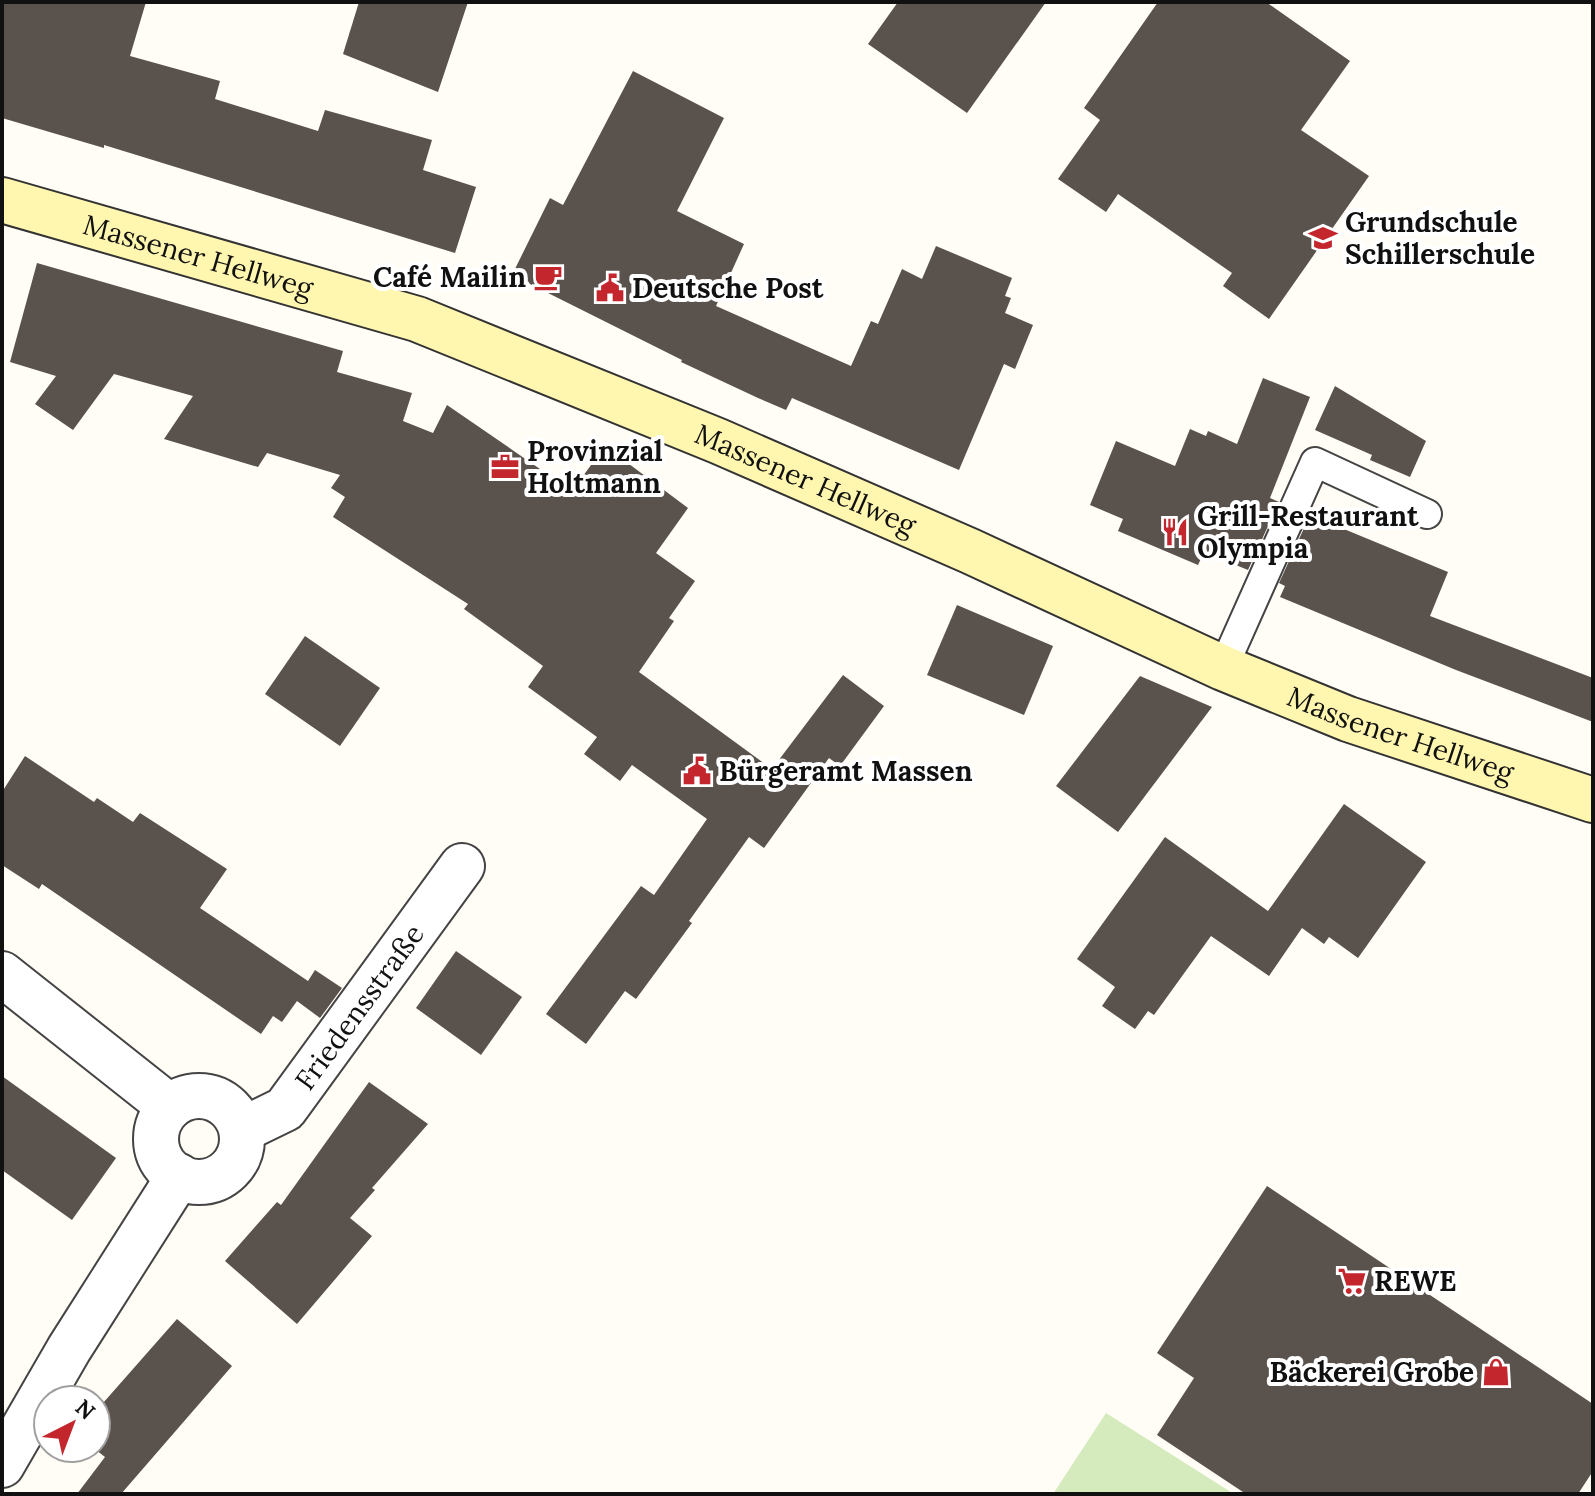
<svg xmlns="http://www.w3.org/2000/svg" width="1595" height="1496" font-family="Lora,serif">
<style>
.green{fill:#d5ebbd}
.building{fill:#5a524d}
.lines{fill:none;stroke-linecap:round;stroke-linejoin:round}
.service-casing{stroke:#444;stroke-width:32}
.minor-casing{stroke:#444;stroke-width:48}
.secondary-casing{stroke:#333;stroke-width:48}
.service{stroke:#fff;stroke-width:28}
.minor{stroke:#fff;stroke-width:44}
.secondary{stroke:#fff6b0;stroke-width:44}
.labels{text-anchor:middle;stroke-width:8;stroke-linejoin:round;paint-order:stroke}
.poi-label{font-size:28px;font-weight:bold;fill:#111;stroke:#fff;text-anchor:start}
.street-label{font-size:28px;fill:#111;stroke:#fff}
</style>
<rect width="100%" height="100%" fill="#fffdf5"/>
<polygon class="green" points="1106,1413 1234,1494 1053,1494"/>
<g class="building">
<polygon points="2,2 146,2 130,56 220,81 215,99 318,131 325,110 432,140 423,170 476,187 455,253 104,145 104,148 2,118"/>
<polygon points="359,2 468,2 438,92 343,54"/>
<polygon points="898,2 1046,2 967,113 868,44"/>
<polygon points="1158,2 1266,2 1350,61 1301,130 1369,176 1269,319 1223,286 1232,273 1118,194 1106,212 1058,179 1100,120 1084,108"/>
<polygon points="633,71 724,118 677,211 744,244 716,306 851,366 871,321 878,324 902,269 922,279 936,246 1012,278 1005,296 1011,298 1005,313 1033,325 1015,369 1004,364 959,470 792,398 786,410 758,398 681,362 682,360 512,275 550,198 563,205"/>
<polygon points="37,263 343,351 337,372 412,393 403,421 433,433 447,405 572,491 605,446 688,508 656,553 695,581 669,618 674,621 639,672 772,769 843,675 884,706 840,766 829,758 764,848 749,837 689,921 692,923 636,999 625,991 586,1044 546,1014 641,886 654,895 707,819 632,765 620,781 584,754 597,737 528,687 543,666 464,609 468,604 333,517 345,497 331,488 340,475 267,453 258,467 164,439 193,396 114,374 73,430 35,404 56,376 10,362"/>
<polygon points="1263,378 1310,397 1270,498 1279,502 1248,570 1204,552 1198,565 1118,531 1123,519 1090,505 1116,441 1175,466 1190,429 1206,436 1208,431 1237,444"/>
<polygon points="1335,386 1426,441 1410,477 1370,460 1372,455 1315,430"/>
<polygon points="1310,515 1448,572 1430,616 1593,678 1593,722 1456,670 1280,597 1285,586 1279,583"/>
<polygon points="957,605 1053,646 1024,715 927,675"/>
<polygon points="305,636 380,688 340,746 265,694"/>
<polygon points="1140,676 1212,707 1118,832 1056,786"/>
<polygon points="25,756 94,802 97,798 133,822 140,813 227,869 200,908 308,981 315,970 342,988 320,1018 297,1001 282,1022 273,1016 261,1034 42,884 39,889 2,865 2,792"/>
<polygon points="1344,804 1426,862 1358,958 1329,937 1324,944 1302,928 1269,976 1211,936 1154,1015 1148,1011 1135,1029 1102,1006 1115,987 1077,959 1165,837 1268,911"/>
<polygon points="456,951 522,997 481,1055 416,1008"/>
<polygon points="2,1076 116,1158 72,1220 2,1170"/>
<polygon points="369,1082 428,1124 372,1188 375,1190 350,1218 372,1236 297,1324 225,1261 277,1202 281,1205"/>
<polygon points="1267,1186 1593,1404 1593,1471 1578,1494 1246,1494 1157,1435 1194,1378 1157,1353"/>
<polygon points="177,1319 232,1366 121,1494 77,1494 105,1457 96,1450 96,1411"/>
</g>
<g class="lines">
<defs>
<polyline id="service" points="1223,668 1315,462 1427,514"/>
<g id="minor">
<polyline points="2,974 170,1107"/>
<circle cx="199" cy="1139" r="43"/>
<path id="s1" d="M242 1130 285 1109 462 866"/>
<polyline points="2,1465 69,1349 179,1176"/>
</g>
<g id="secondary">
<path id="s2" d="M2 200 417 319 718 441 970 551 1223 668 1348 719 1593 800"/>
</g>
</defs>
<use href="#service" class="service-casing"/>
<use href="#minor" class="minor-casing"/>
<use href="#secondary" class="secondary-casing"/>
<use href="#service" class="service"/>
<use href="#minor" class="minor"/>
<use href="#secondary" class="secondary"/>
</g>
<defs>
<symbol id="school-bare" viewBox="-9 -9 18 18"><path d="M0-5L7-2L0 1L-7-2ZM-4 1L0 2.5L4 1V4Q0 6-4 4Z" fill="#c4262e" stroke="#fff" stroke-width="2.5" paint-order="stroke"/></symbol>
<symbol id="cafe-bare" viewBox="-9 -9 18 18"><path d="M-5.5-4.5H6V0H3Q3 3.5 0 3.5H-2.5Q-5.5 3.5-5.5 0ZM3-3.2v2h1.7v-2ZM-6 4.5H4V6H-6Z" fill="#c4262e" stroke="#fff" stroke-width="2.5" paint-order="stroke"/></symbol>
<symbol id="civic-bare" viewBox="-9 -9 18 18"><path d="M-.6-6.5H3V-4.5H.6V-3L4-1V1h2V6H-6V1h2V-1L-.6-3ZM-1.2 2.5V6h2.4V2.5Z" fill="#c4262e" stroke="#fff" stroke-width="2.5" paint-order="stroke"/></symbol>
<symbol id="office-bare" viewBox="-9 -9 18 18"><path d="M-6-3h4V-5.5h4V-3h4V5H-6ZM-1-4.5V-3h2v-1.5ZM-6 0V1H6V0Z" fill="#c4262e" stroke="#fff" stroke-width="2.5" paint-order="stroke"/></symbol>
<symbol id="restaurant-bare" viewBox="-9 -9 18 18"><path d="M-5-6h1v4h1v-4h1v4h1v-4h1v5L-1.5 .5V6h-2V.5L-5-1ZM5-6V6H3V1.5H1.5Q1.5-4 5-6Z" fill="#c4262e" stroke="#fff" stroke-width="2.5" paint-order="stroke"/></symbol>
<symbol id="supermarket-bare" viewBox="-9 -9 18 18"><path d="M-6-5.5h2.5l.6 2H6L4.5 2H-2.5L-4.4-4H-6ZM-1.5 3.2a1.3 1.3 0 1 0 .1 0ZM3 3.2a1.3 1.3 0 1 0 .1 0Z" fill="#c4262e" stroke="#fff" stroke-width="2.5" paint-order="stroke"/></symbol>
<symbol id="shop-bare" viewBox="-9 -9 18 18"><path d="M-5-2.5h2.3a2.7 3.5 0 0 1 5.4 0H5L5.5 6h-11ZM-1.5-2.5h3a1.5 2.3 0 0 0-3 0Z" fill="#c4262e" stroke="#fff" stroke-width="2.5" paint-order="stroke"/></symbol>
</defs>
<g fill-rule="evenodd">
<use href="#school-bare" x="1303" y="218" width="40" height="40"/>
<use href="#cafe-bare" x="528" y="257" width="40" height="40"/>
<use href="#civic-bare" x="590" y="268" width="40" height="40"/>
<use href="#office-bare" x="485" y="447" width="40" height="40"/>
<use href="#restaurant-bare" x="1155" y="512" width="40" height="40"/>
<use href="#civic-bare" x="677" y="751" width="40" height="40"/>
<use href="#supermarket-bare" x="1332" y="1261" width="40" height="40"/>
<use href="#shop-bare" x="1476" y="1352" width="40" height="40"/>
</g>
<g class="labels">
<g class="poi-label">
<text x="1345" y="232">Grundschule<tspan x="1345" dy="32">Schillerschule</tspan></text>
<text x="526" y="287" text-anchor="end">Café Mailin</text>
<text x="632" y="298">Deutsche Post</text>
<text x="527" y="461">Provinzial<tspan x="527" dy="32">Holtmann</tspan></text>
<text x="1197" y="526">Grill-Restaurant<tspan x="1197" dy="32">Olympia</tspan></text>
<text x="719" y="781">Bürgeramt Massen</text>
<text x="1374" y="1291">REWE</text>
<text x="1474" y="1382" text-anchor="end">Bäckerei Grobe</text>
</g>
<g class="street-label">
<text dy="10" stroke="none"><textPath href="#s2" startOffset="204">Massener Hellweg</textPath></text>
<text dy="10" stroke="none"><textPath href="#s2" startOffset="852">Massener Hellweg</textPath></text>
<text dy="10" stroke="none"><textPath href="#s2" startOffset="1500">Massener Hellweg</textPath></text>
<text dy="10" stroke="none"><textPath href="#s1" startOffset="174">Friedensstraße</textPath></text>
</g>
</g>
<rect width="1595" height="1496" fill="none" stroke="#111111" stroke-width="8"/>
<g transform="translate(72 1424) rotate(42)"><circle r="38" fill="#ffffff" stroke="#a0a0a0" stroke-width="2"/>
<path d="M0-6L14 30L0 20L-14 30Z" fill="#c4262e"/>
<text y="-12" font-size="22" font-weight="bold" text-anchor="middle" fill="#111111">N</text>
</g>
</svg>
